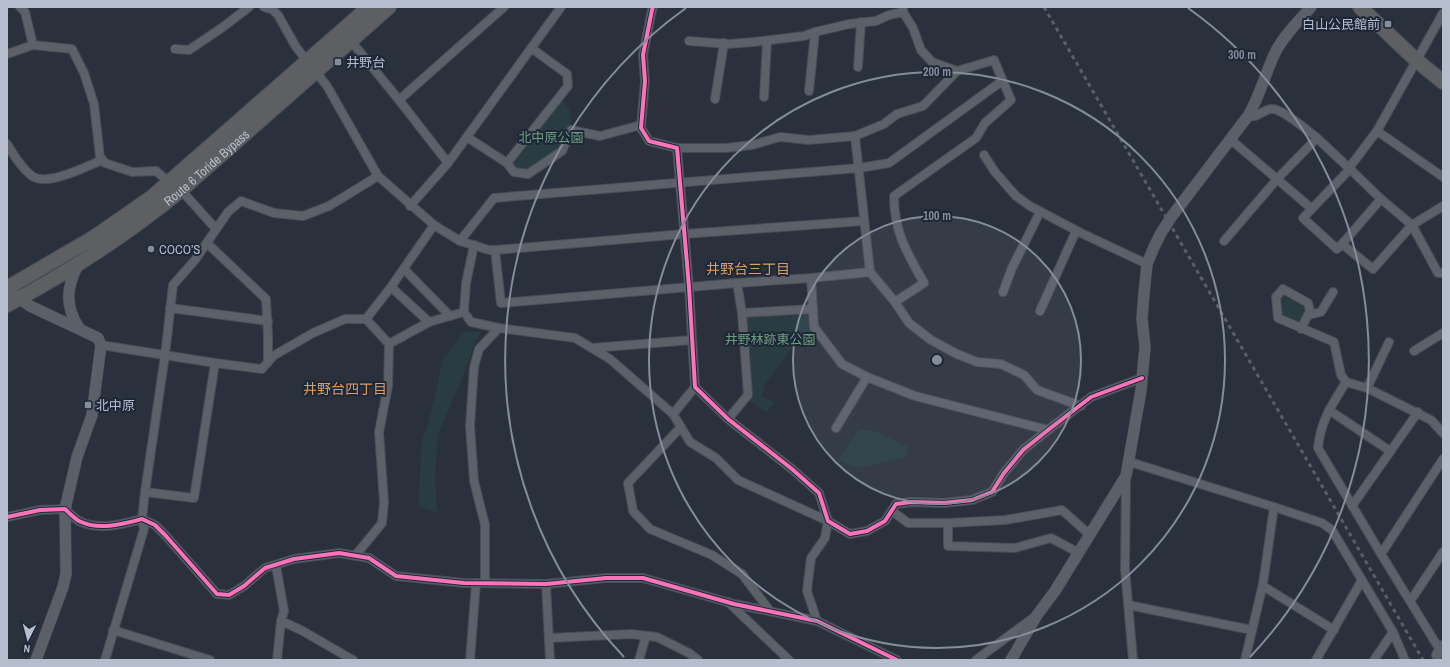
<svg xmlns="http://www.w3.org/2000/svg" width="1450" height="667" font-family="'Archivo Narrow','Noto Sans JP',sans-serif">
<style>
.green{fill:#283c42}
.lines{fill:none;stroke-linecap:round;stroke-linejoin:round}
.street-casing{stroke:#484c54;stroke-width:10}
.secondary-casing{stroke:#484c54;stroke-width:12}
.highway-casing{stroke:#484d57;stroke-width:16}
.street{stroke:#5c6069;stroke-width:8}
.secondary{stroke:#5b5f67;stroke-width:11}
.highway{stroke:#5d5f63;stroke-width:14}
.rail{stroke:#5a5f67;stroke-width:3;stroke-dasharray:4 4;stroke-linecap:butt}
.cycleway-casing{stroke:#1e2737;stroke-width:6}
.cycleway{stroke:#fb73b8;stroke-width:4}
.ring{fill:none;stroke:#858c9a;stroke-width:2}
.poi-dot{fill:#858c9a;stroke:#1e2737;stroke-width:1.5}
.labels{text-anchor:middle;stroke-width:4;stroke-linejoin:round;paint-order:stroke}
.poi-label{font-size:13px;fill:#b6bdcc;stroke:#1e2737;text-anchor:start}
.park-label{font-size:13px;fill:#6d9e7b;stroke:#1e2737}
.street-label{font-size:13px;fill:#b6bdcc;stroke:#1e2737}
.neighbourhood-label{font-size:14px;fill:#da9f64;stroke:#1e2737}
.centre{fill:#858c9a;stroke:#1e2737;stroke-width:2}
.ring-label{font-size:12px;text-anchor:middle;font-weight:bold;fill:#858c9a;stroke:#1e2737;stroke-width:4;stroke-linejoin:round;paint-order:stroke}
</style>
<rect width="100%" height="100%" fill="#2b313c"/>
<g class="green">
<polygon points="561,99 569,109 572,124 565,149 528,174 518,171 507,163"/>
<polygon points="1285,296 1304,307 1305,310 1301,320 1296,322 1282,315 1281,299"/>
<polygon points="810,315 833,343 801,336 764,386 762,397 775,402 766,412 751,402 746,317"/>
<polygon points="465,331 481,332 477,339 458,388 438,434 435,478 437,512 418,507 422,440 428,425 443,359"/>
<polygon points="859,429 880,433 907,447 905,457 860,468 837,461"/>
</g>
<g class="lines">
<defs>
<g id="street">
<polyline points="20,7 25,12 33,45 72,49 84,73 94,104 100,157 105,163 132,172 156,171 169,182"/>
<polyline points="264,7 273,10 278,15 296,47 327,86 378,176 434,225 460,241 489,250 495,250 684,234 864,221"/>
<polyline points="653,7 652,10 643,55 645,81 641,128 649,141 677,148 689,287 695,387 728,419 792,469 819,493 828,521 850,534 867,531 885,521 896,504 911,502 944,503 972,500 992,492 1004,473 1023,450 1048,430 1091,397 1142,378"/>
<polyline points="351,41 399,100 448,163"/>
<polyline points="689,41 728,44 754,42 804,36 815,32 849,24 876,21 889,15 903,12"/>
<polyline points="175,49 189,50 223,27 249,7"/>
<polyline points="7,54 33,45"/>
<polyline points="858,67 861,22"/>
<polyline points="957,71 923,106 897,114 884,124 855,136 870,272 895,302 909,323 931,340 957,354 977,362 1001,364 1024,375 1037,390 1081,406"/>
<polyline points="809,91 815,32"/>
<polyline points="764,97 767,41"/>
<polyline points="715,99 724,43"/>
<polyline points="399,100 504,7"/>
<polyline points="1377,131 1443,177"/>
<polyline points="467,137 507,163 568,86 567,74 531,48"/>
<polyline points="1317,138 1350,169"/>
<polyline points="1230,139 1311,208"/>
<path d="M7 144C14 155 21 168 32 176 47 187 87 166 102 160"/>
<polyline points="677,148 726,148 752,145 780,137 809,140 855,136"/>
<polyline points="984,155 995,172 1016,196 1030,206 1081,233 1147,264"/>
<polyline points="507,163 514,172 528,174 562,151 571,130 600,136 641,125"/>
<polyline points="1349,168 1377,131 1443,13"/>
<polyline points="181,190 216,229"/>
<polyline points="410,206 448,163 561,7"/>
<polyline points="1443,206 1412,225 1373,269 1342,244 1337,249 1303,218 1350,169 1381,199 1412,225 1438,273 1443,273"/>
<polyline points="460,241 494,198 859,168 889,163 1002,81"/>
<path d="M1224 241 1278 178 1317 138C1308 131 1282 108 1271 109 1262 110 1259 118 1248 116"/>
<polyline points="208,244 266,299 268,336 268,362"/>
<polyline points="1342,244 1381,199"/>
<polyline points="474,245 466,283 464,312 471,322 499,328 575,338 610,359 673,414 690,442 716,458 738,480 828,521 825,538 811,558 807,591 817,621"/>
<polyline points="495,250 501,303 737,283 811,278 870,272"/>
<polyline points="404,269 450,316"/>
<polyline points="811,278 814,327 842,364 867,377 915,396 1048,430"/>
<polyline points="391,287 429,322"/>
<polyline points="1003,292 1012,268 1040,212"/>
<path d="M895 302 924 283C907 253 894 232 894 196L976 138 985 123 1011 100 994 60 957 71 932 62 921 50 913 28 903 12V7"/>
<polyline points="170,308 268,321"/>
<polyline points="1040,311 1076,231"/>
<polyline points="742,313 813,309"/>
<polyline points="1308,315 1321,312 1333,292"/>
<path d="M1301 329 1310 311 1308 303 1283 289 1276 297 1278 318 1334 342 1341 375 1346 382C1333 403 1320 422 1318 448L1381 554 1440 650"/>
<polyline points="1389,342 1367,388 1431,420 1443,433"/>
<polyline points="389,344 429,322 464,312"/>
<polyline points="101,345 215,363 262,369 273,356 313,333 345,319 366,319 391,287 434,225"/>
<polyline points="592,348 692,340"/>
<polyline points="1414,351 1443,333"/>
<polyline points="1346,382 1367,388"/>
<polyline points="1329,410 1390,451"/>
<polyline points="673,414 695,387"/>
<polyline points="728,419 748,395 742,313 737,283"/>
<polyline points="681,427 628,483 633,511 650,529 712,555 742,574 770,611"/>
<polyline points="836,428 867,377"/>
<polyline points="1130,462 1274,507 1322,523 1332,530 1393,632 1405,660"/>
<polyline points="1126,477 1125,569 1133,660"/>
<polyline points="145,492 194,498 215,363"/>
<polyline points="1352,506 1418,412"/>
<polyline points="892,511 908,523 948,523 1005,520 1062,510 1090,535"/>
<path d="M7 517 40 510 65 509C69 513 74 518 79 521 99 531 123 524 142 519L155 525 166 536 217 594 229 595 244 586 265 568 294 559 339 553 369 558 396 576 464 583 546 584 606 578H643L734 604 817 621 897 660"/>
<polyline points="948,523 948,546 1015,548 1051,538 1079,553"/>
<polyline points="1381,554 1443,459"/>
<polyline points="355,556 382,523 384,502 379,432 388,386 389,344 366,319"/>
<polyline points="276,566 284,611 281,621 277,660"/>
<polyline points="485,583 485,525 474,481 470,426 474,367 479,349 499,328"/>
<polyline points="546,584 550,660"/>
<polyline points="1263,586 1334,630"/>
<polyline points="1411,600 1443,552"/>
<polyline points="728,602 789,660"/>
<polyline points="1128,605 1252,630"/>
<polyline points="281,621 301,630 353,660"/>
<polyline points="113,630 210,660"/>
<polyline points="550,638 631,634 657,637 689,653 698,660"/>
<polyline points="105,660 144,529 142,519 145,492 165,355 173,285 195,260 228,212 241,201 274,213 303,216 329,206 378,176"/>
<polyline points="470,660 476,583"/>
<polyline points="639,660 646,636"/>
<polyline points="976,660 1033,618"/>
<polyline points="1245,660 1263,584 1274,507"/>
<polyline points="1316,660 1362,580"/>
<polyline points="1374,660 1393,632"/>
</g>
<g id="secondary">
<path d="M78 265C66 288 65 306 79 328"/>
<polyline points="7,290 30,306 98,338 101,345 92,415 77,457 65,509 66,574 63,587 36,660"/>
<polyline points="1437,655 1443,646"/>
<path d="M1011 660 1037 615 1055 591 1126 476 1141 390 1145 347 1142 319 1144 293 1147 264 1154 247 1161 233 1172 216 1248 116C1260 96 1265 74 1275 53 1283 36 1299 21 1311 7"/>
</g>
<g id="highway">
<polyline points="1360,7 1416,60 1443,82"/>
<polyline points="7,288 93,238 152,197 369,7"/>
<path id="s1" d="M7 305C71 271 125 236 181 190L389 7"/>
</g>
</defs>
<use href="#street" class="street-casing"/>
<use href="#secondary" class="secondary-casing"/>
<use href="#highway" class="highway-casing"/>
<use href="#street" class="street"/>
<use href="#secondary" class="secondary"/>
<use href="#highway" class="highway"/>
<polyline class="rail" points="1044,7 1423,660"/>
<defs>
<g id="cycleway">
<polyline points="653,7 652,10 643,55 645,81 641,128 649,141 677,148 689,287 695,387 728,419 792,469 819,493 828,521 850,534 867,531 885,521 896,504 911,502 944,503 972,500 992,492 1004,473 1023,450 1048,430 1091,397 1142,378"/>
<path d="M7 517 40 510 65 509C69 513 74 518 79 521 99 531 123 524 142 519L155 525 166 536 217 594 229 595 244 586 265 568 294 559 339 553 369 558 396 576 464 583 546 584 606 578H643L734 604 817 621 897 660"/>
</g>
</defs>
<use href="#cycleway" class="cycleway-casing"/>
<use href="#cycleway" class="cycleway"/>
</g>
<circle cx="937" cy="360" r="144" fill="#858c9a" fill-opacity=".12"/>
<g class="ring">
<circle cx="937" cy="360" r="144"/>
<circle cx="937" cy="360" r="288"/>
<path d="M624 657A432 432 0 0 1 686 8M1188 8A432 432 0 0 1 1250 657"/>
</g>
<g class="poi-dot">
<rect x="1384" y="20" width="8" height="8" rx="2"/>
<rect x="334" y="58" width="8" height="8" rx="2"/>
<circle cx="151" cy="249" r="4"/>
<rect x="84" y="401" width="8" height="8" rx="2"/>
</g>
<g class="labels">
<g class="poi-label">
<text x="1380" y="29" text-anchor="end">白山公民館前</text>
<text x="346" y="67">井野台</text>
<text x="159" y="254">COCO’S</text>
<text x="96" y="410">北中原</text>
</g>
<g class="park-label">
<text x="551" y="142">北中原公園</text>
<text x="770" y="344">井野林跡東公園</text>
</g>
<g class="street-label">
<text dy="5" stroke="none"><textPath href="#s1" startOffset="243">Route 6 Toride Bypass</textPath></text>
</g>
<g class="neighbourhood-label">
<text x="748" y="274">井野台三丁目</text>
<text x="345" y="394">井野台四丁目</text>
</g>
</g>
<circle cx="937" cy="360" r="6" class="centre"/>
<g class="ring-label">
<text x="1242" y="59">300 m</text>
<text x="937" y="76">200 m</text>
<text x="937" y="220">100 m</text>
</g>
<rect width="1450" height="667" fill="none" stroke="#b6bdcc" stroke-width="16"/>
<g transform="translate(28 639) rotate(186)" stroke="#1e2737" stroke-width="3" paint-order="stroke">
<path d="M0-3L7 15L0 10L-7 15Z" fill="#b6bdcc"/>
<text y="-6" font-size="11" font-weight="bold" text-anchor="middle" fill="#b6bdcc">N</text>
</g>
</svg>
